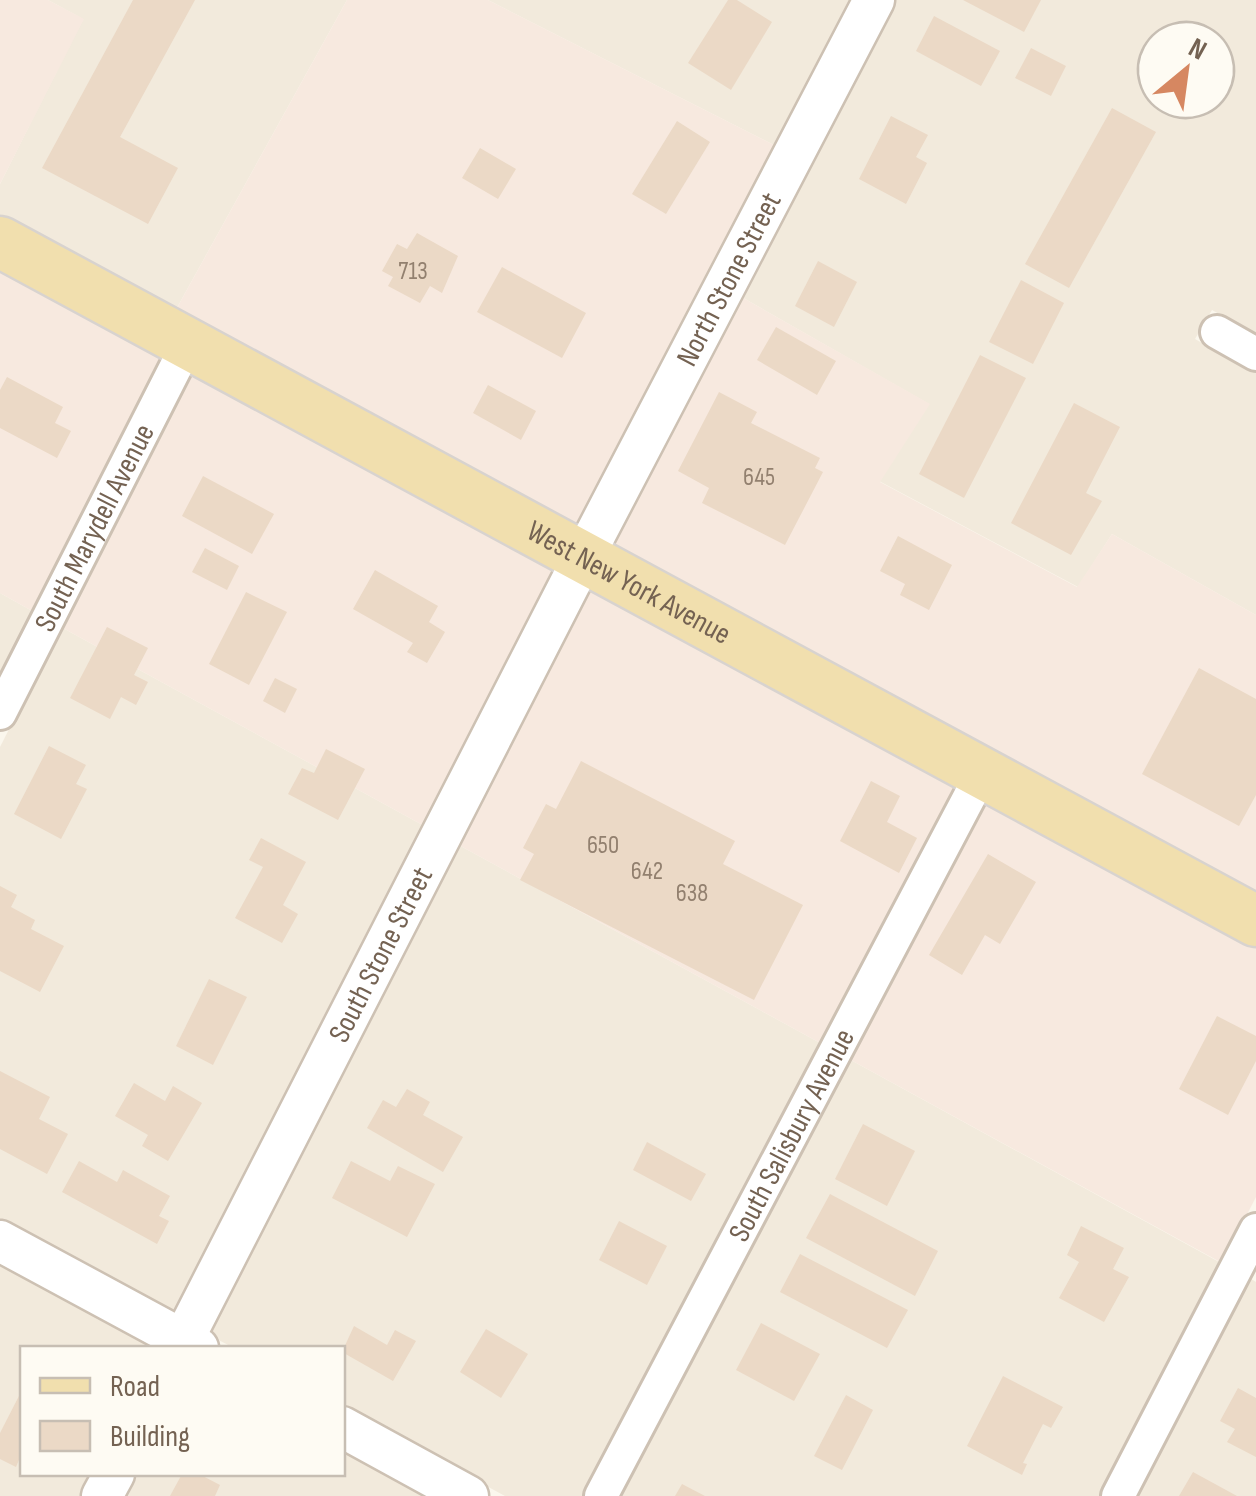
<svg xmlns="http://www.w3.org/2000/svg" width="1256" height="1496" font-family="'Sofia Sans Condensed',sans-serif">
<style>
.residential{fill:#f2eadc;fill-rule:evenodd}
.commercial{fill:#f7e9df}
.building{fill:#ebd9c6}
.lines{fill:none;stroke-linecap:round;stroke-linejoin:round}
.minor-casing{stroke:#cdc1b3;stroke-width:38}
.tertiary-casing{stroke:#cdc1b3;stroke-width:45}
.primary-casing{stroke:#d8d3cf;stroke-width:55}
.minor{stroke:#fff;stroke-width:32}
.tertiary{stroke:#fff;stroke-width:40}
.primary{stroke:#f1dfae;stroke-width:50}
.labels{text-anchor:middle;stroke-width:9;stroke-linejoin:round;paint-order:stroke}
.number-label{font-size:25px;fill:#92806f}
.street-label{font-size:30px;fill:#746252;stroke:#fefbf3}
</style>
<rect width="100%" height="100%" fill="#fbf7ed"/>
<g class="residential">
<polygon points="48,0 347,0 173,315 0,222 0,184 83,19"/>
<polygon points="488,0 857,0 780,148"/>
<path d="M891 0H1256V334L1212 310 1195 339 1256 373V615L1112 534 1078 587 879 481 929 404 738 295ZM1156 40H1216V100H1156Z"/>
<polygon points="0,593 34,612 0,680"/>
<polygon points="61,627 428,828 178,1318 0,1222 0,747"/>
<polygon points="455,843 822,1044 584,1496 505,1496 343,1408 342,1348 234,1348 205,1333"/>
<polygon points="849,1059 1221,1263 1100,1496 618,1496"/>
<polygon points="0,1261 161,1348 22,1348 22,1474 97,1474 85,1496 0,1496"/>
<polygon points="1248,1277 1256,1282 1256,1496 1135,1496"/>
<polygon points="343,1447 432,1496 120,1496 131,1474 342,1474"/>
</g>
<g class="commercial">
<polygon points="0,0 48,0 84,19 0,184"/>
<polygon points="347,0 488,0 780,148 578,536 173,315"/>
<polygon points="0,261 167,351 34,612 0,593"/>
<polygon points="738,295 930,404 880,482 1077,587 1112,534 1256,615 1256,902 605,550"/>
<polygon points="193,366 562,566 428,828 61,627"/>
<polygon points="589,581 961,781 822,1044 455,843"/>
<polygon points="988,796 1256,941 1256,1197 1222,1263 849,1059"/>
</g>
<g class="building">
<polygon points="133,0 195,0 120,137 178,168 148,224 42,168"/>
<polygon points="728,0 737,0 772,22 731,90 688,63"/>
<polygon points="963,0 1041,0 1024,32"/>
<polygon points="934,16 1000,51 981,86 916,51"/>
<polygon points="1031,48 1066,66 1051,96 1015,78"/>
<polygon points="1112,108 1156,132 1069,288 1025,264"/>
<polygon points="891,116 928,135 916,157 927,163 906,204 859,179"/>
<polygon points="677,121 710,142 666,214 632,194"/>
<polygon points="480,148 516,169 498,199 462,178"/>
<polygon points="417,233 458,256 442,293 430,286 420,303 388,286 393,277 382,271 397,244 407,249"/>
<polygon points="818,261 857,282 834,327 795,306"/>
<polygon points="502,267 586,313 562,358 477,312"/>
<polygon points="1021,280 1064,303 1033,364 989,342"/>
<polygon points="776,327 836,361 817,395 757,360"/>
<polygon points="980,355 1026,378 964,498 919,474"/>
<polygon points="7,377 63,407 55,423 71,431 57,458 0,428 0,390"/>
<polygon points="488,385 536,411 521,440 473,413"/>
<polygon points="719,392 757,412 751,423 820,458 815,468 823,472 785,545 702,503 709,488 678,471"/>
<polygon points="1074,403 1120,427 1086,493 1102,501 1071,555 1011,523"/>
<polygon points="203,476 274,514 252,554 182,516"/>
<polygon points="898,536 952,565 929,610 900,595 905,584 880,571"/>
<polygon points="205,548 239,566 227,590 192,572"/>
<polygon points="375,570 438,606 429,622 445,632 427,663 407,652 413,643 353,609"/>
<polygon points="246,592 287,612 249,685 209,664"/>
<polygon points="107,627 148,648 134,675 148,682 136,705 121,697 110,719 70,698"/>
<polygon points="1199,668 1256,699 1256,795 1239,826 1142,774"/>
<polygon points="275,678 297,689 285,713 263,701"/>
<polygon points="49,746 86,765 76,784 87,789 61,839 14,814"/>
<polygon points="326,749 365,769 338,820 288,794 302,768 314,773"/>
<polygon points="581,761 735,841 723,864 803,905 754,1000 520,880 534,854 523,848 546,804 556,809"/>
<polygon points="871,781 900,796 887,822 917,838 899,873 840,841"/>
<polygon points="261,838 306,862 283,905 298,914 282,943 235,918 263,867 249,860"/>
<polygon points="988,854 1036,882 1000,944 985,935 962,975 929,955"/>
<polygon points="0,886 17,895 11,907 35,920 31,929 64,946 40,992 0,971"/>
<polygon points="209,979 247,997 213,1065 176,1046"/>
<polygon points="1217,1016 1256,1036 1256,1061 1228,1115 1179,1089"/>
<polygon points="0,1071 50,1097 39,1119 68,1134 47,1174 0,1149"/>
<polygon points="134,1083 165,1101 173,1086 202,1103 168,1161 142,1146 148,1135 115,1116"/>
<polygon points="407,1089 430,1102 423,1115 463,1137 443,1172 367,1128 383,1100 396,1107"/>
<polygon points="863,1124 915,1151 887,1206 835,1179"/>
<polygon points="647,1142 706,1174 691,1201 633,1170"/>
<polygon points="79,1161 117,1182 123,1170 170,1196 159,1216 169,1221 157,1244 62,1192"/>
<polygon points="351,1161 390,1181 398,1166 435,1184 407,1237 332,1198"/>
<polygon points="830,1194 938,1251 915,1296 806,1238"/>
<polygon points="619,1221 667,1246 647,1285 599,1260"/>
<polygon points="1081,1226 1124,1248 1113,1269 1129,1277 1104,1322 1059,1298 1079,1262 1067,1255"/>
<polygon points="800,1254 908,1310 887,1348 780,1292"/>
<polygon points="761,1323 820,1354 794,1401 736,1370"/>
<polygon points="354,1326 387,1345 395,1330 416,1341 393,1381 342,1352"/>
<polygon points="486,1329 528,1354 501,1398 460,1372"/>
<polygon points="1003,1376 1063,1407 1051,1428 1043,1424 1023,1463 1027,1464 1022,1475 967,1446"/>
<polygon points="1238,1388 1256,1398 1256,1457 1227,1442 1235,1429 1220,1421"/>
<polygon points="22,1390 22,1453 16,1467 0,1459 0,1433"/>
<polygon points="846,1395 873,1410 842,1470 814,1456"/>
<polygon points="1193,1472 1237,1496 1179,1496"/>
<polygon points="182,1474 199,1474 220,1485 215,1496 170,1496"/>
<polygon points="682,1484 705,1496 675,1496"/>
</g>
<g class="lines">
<defs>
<g id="minor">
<polyline points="1217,332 1256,354"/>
<path id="s1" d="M0 713 188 343"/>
<path id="s2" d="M601 1496 982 773"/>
<polyline points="1118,1496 1256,1230"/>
</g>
<g id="tertiary">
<polyline points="0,1241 198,1348"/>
<path id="s3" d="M179 1348 583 558 874 0"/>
<polyline points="342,1427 468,1496"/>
<polyline points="102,1496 114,1474"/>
</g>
<g id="primary">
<path id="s4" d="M0 242 1256 921"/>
</g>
</defs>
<use href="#minor" class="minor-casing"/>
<use href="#tertiary" class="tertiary-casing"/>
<use href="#primary" class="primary-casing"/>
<use href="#minor" class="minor"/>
<use href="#tertiary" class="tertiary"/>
<use href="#primary" class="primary"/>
</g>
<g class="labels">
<g class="number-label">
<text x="413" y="279">713</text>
<text x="759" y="485">645</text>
<text x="603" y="853">650</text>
<text x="647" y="879">642</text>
<text x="692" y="901">638</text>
</g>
<g class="street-label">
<text dy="10" stroke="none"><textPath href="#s3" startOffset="1202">North Stone Street</textPath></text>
<text dy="10" stroke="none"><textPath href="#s1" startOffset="208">South Marydell Avenue</textPath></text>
<text dy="10" stroke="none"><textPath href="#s4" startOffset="715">West New York Avenue</textPath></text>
<text dy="10" stroke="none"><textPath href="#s3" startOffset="442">South Stone Street</textPath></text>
<text dy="10" stroke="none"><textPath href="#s2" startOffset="408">South Salisbury Avenue</textPath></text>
</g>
</g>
<rect x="20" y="1346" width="325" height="130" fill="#fefbf3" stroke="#c7beb3" stroke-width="2.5"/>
<rect x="40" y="1378" width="50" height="15" fill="#f1dfae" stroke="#c7beb3" stroke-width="2.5"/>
<text x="110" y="1396" font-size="30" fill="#746252">Road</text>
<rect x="40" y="1421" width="50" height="30" fill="#ebd9c6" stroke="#c7beb3" stroke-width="2.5"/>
<text x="110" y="1446" font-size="30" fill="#746252">Building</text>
<g transform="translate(1186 70) rotate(29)"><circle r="48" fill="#fefbf3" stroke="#c7beb3" stroke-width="2.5"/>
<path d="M0-8L18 38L0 25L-18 38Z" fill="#d68761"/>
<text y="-15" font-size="28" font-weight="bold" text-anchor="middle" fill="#746252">N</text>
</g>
</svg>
